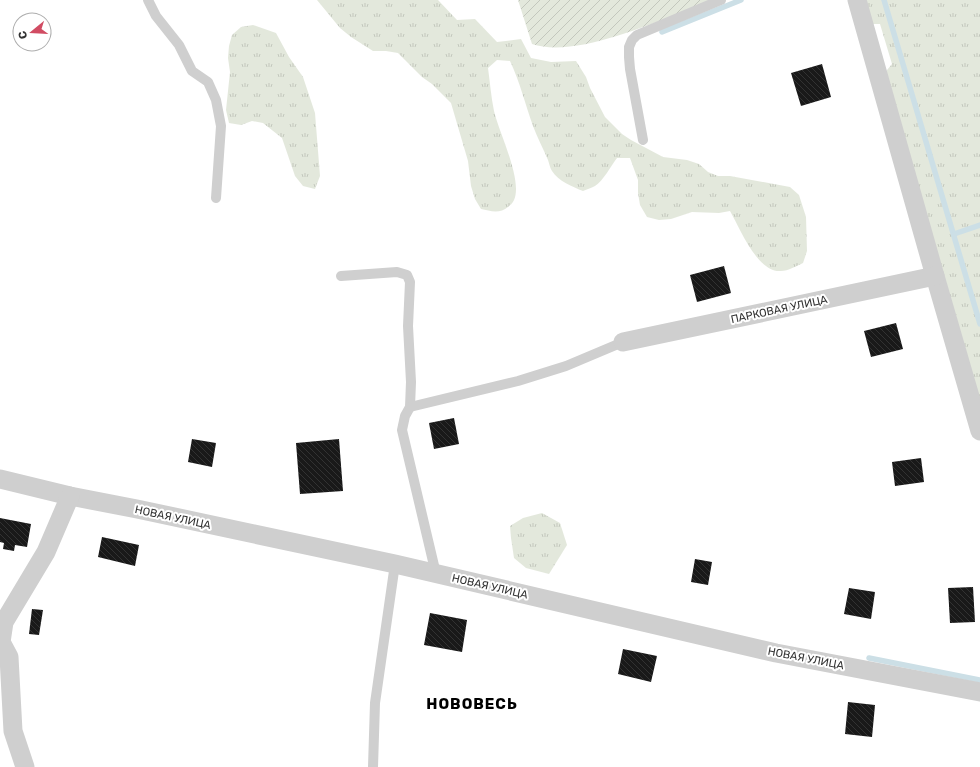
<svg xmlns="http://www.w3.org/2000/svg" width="980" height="767" font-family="Rubik,sans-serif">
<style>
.grass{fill:url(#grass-tufts)}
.garden{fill:url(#garden-furrows)}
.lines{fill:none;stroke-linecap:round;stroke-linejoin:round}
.stream{stroke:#ccdfe6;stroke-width:5.5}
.building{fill:url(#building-back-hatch)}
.lane{stroke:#cfcfcf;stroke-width:10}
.street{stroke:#cfcfcf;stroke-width:19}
.labels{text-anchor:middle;stroke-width:4;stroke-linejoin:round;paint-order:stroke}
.street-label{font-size:11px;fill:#323232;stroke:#fff}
.district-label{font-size:15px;font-weight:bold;letter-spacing:1px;fill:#000;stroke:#fff}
</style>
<defs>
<pattern id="grass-tufts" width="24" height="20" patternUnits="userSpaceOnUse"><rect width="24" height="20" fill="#e3e8dc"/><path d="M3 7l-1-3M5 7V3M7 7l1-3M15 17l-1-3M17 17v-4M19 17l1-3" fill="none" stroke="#c3c7bd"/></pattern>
<pattern id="garden-furrows" width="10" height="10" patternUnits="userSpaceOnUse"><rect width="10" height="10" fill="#e3e8dc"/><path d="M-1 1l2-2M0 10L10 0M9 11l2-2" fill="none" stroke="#c3c7bd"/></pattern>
<pattern id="building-back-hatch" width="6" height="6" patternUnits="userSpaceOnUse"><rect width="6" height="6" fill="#191919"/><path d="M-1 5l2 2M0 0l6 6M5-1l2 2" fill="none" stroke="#323232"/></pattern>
</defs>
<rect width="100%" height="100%" fill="#fff"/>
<g class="grass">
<path d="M317 0H438L457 20 475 19 497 42 521 39 531 58 551 62 576 61 586 77 590 88 605 117 622 134 631 140 663 157 687 160 699 164 708 172 718 176H730L790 187 799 195 806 217 807 251 803 263C796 266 787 272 779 271 756 270 740 228 730 211L719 213 692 212 671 219 659 220 647 217 640 205 638 193V180L630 158H617C611 166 603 181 595 186 592 188 587 189 583 191 573 187 558 181 552 171 550 168 549 163 548 160 543 148 537 137 533 126 525 104 520 82 510 61L497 60 488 68C490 82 491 97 494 111 499 133 523 180 514 200 513 203 510 205 508 207 500 214 490 211 481 209L475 199 471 186 468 161 451 103 432 84 422 77 398 53 386 51H373L351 37 340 28Z"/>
<polygon points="863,0 980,0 980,414 885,75 887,70 892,64 880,24 872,24"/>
<polygon points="253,25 276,33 289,57 303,77 315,113 320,176 315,189 303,186 295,176 282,138 263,123 252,121 241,125 229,123 226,110 230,72 228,58 229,46 232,35 241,27"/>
<polygon points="542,513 560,523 567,545 549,574 526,568 514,558 511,538 510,526 523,518"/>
</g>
<path class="garden" d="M518 0H712C699 6 685 11 672 16 636 30 569 57 532 44Z"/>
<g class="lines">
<g class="stream">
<polyline points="884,0 980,324"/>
<polyline points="662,32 741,0"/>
<polyline points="954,234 980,225"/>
<polyline points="869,658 980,680"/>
</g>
</g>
<g class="building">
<polygon points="822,64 831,97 801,106 791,73"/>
<polygon points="724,266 731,293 697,302 690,275"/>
<polygon points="896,323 903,349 871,357 864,331"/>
<polygon points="454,418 459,444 434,449 429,423"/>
<polygon points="192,439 216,443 212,467 188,462"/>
<polygon points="339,439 343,491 300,494 296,443"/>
<polygon points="921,458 924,482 895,486 892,462"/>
<polygon points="0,518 31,524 27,547 15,545 14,551 3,549 4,543 0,542"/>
<polygon points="102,537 139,545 135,566 98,557"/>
<polygon points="695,559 712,562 708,585 691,582"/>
<polygon points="973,587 975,622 950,623 948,588"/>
<polygon points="849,588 875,592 871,619 844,614"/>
<polygon points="32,609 43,610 39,635 29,634"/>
<polygon points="430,613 467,620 462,652 424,645"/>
<polygon points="623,649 657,656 651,682 618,674"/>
<polygon points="848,702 875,705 872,737 845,734"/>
</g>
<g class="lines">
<g class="lane">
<polyline points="148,0 156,16 179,45 192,71 208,82 216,100 221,126 216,198"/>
<polyline points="643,140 630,69 629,57 629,47 632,40 637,35 721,0"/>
<polyline points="341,276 397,272 407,275 410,282 408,326 411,382 410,407 405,416 402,430 436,574"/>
<polyline points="410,407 518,381 566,366 623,342"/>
<polyline points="373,767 375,703 395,564"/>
</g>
<g class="street">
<polyline points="857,0 935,276 980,431"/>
<polyline points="623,342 935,276"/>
<polyline points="0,479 70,496 137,509 395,564 776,653 980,692"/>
<polyline points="25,767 13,731 9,657 1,642 4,622 46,552 70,496"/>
</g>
</g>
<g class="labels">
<g class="street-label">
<text transform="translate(779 309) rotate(-12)" y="4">ПАРКОВАЯ УЛИЦА</text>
<text transform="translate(173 517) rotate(12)" y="4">НОВАЯ УЛИЦА</text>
<text transform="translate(490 586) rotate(13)" y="4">НОВАЯ УЛИЦА</text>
<text transform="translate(806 658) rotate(11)" y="4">НОВАЯ УЛИЦА</text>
</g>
<g class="district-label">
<text x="472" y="709">НОВОВЕСЬ</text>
</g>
</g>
<g transform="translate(32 32) rotate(252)"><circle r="19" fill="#ffffff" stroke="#adadad"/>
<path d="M0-3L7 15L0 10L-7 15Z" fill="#d14c63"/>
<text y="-6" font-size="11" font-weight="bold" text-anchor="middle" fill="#323232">С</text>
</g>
</svg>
